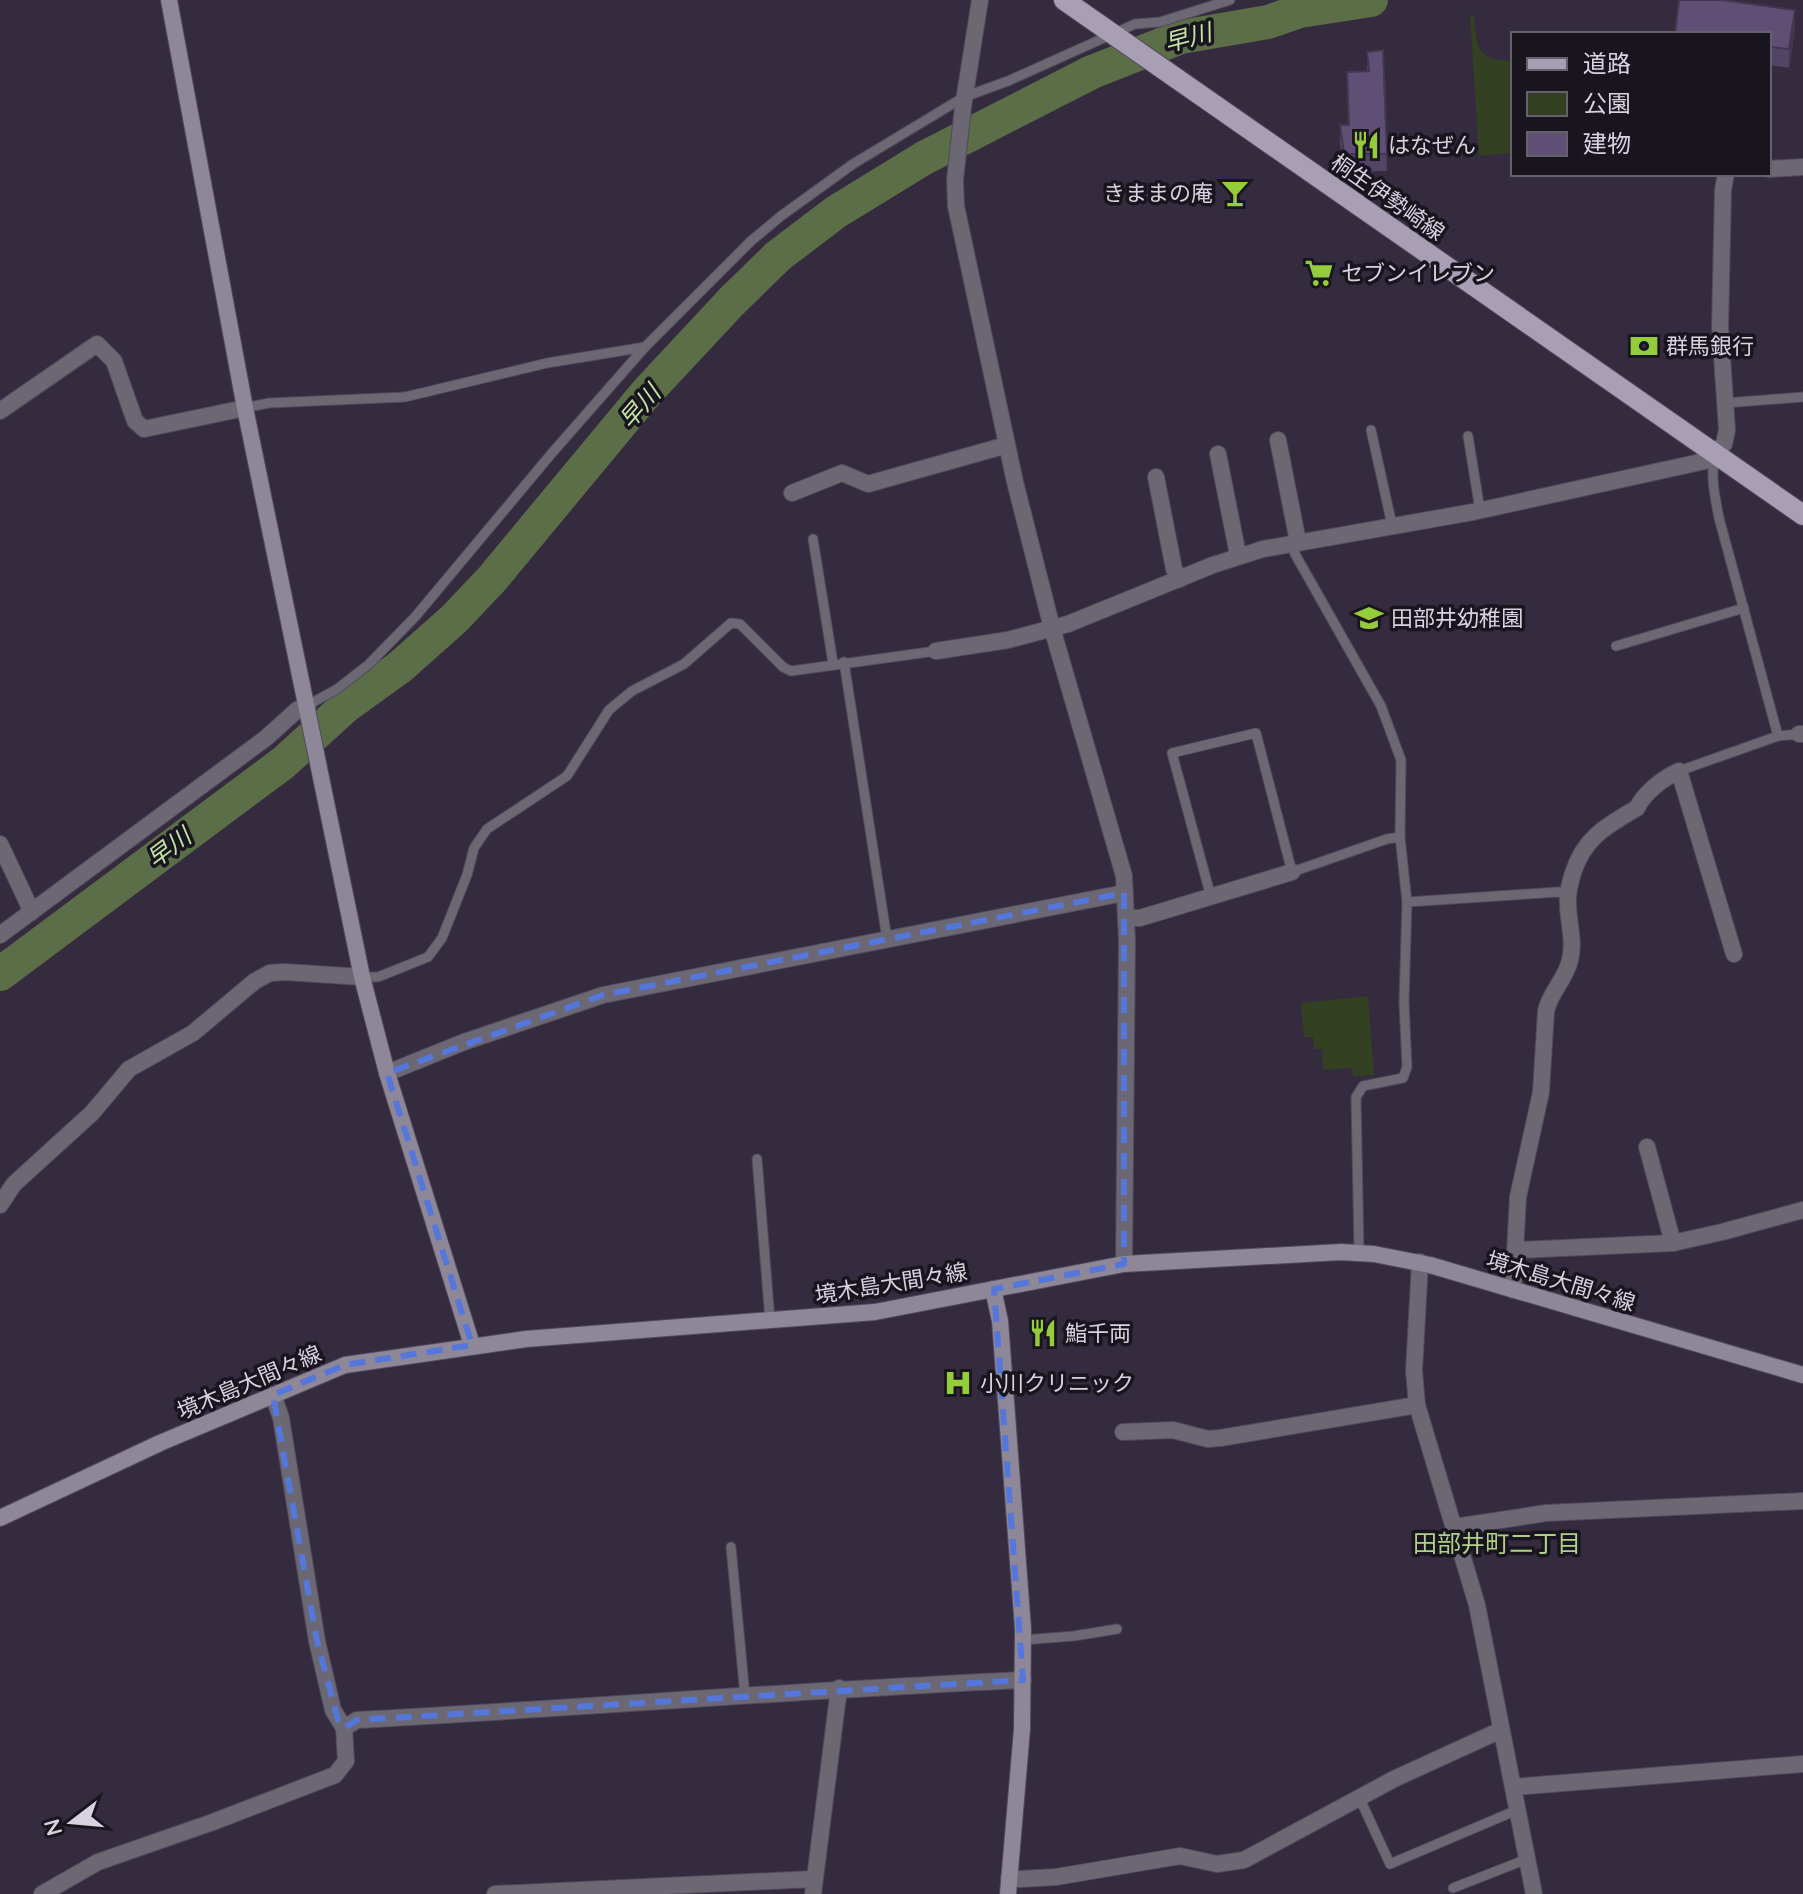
<svg xmlns="http://www.w3.org/2000/svg" width="1803" height="1894" font-family="Quicksand,'Noto Sans JP',sans-serif">
<style>
.green{fill:#334022}
.lines{fill:none;stroke-linecap:round;stroke-linejoin:round}
.river{stroke:#5c6e47;stroke-width:34}
.lane-casing{stroke:#51495c;stroke-width:11}
.street-casing{stroke:#51495c;stroke-width:18}
.secondary-casing{stroke:#51495c;stroke-width:18}
.primary-casing{stroke:#51495c;stroke-width:22}
.lane{stroke:#6c6873;stroke-width:9}
.street{stroke:#6c6873;stroke-width:16}
.secondary{stroke:#8e8798;stroke-width:16}
.primary{stroke:#a89fb5;stroke-width:20}
.wall{fill:#524464}
.shaded-wall{fill:#423751}
.building{fill:#5f4f74;stroke:#423751;stroke-width:2}
.marked{fill:none;stroke:#5576da;stroke-width:6;stroke-dasharray:16 10;stroke-linejoin:round}
.labels{text-anchor:middle;stroke-width:7;stroke-linejoin:round;paint-order:stroke}
.poi-label{font-size:22px;fill:#d7d2df;stroke:#19151f;text-anchor:start}
.street-label{font-size:22px;fill:#d7d2df;stroke:#19151f}
.water-label{font-size:24px;font-style:italic;fill:#c6e4a4;stroke:#19151f}
.neighbourhood-label{font-size:24px;fill:#b0d08a;stroke:#19151f}
</style>
<rect width="100%" height="100%" fill="#342b3f"/>
<g class="green">
<path d="M1470 15H1474C1477 46 1475 61 1513 61V153L1479 156Z"/>
<polygon points="1368,996 1374,1075 1353,1076 1352,1068 1323,1070 1322,1049 1314,1049 1313,1037 1304,1037 1301,1003"/>
</g>
<g class="lines">
<polyline class="river" points="0,974 283,763 346,706 400,667 454,619 491,580 647,392 731,302 778,256 836,212 924,158 1092,72 1181,37 1268,22 1300,11 1371,0"/>
<defs>
<g id="lane">
<polyline points="1725,403 1803,397"/>
<polyline points="245,408 269,403 405,397 547,363 645,347"/>
<polyline points="1371,430 1392,525"/>
<polyline points="1468,436 1480,510"/>
<path d="M1715 454C1710 476 1715 497 1719 518L1778 736"/>
<polyline points="813,539 833,663"/>
<polyline points="1293,543 1295,554 1381,706 1401,760 1400,837 1407,902 1404,1002 1407,1067 1403,1078 1363,1086 1356,1097 1359,1252"/>
<polyline points="1616,646 1744,608"/>
<polyline points="844,662 887,939"/>
<polyline points="308,705 337,689 368,665 415,617 552,453 645,347 751,241 781,216 853,164 964,97 1008,81 1135,24 1160,22 1230,0"/>
<polyline points="1679,771 1778,736 1799,734"/>
<polyline points="1211,897 1172,753 1256,733 1292,872 1387,839 1400,837"/>
<polyline points="1407,902 1558,892 1568,894"/>
<polyline points="362,977 378,977 428,957 442,938 467,875 474,848 487,829 567,776 609,710 632,691 684,664 731,623 740,624 783,667 791,671 936,651"/>
<polyline points="757,1159 770,1320"/>
<polyline points="731,1547 745,1696"/>
<polyline points="1023,1640 1074,1636 1117,1629"/>
<polyline points="1359,1797 1390,1864 1517,1810"/>
<polyline points="1453,1888 1527,1859"/>
</g>
<g id="street">
<polyline points="980,0 963,107 955,180 956,206 1015,482 1052,628 1124,876 1127,941 1124,1264"/>
<polyline points="1769,169 1803,167"/>
<polyline points="0,411 97,344 114,361 135,421 144,429 245,408"/>
<polyline points="1278,440 1298,542"/>
<polyline points="1218,454 1238,555"/>
<polyline points="1156,477 1174,569 1180,579"/>
<polyline points="792,493 842,473 868,484 1007,445"/>
<polyline points="936,651 1008,640 1068,624 1213,565 1263,549 1473,512 1705,461 1724,444 1727,430 1720,327 1723,190 1726,174"/>
<polyline points="1799,734 1803,734"/>
<polyline points="0,844 32,912"/>
<polyline points="1127,918 1140,918 1292,872"/>
<polyline points="0,935 266,738 297,710 308,705"/>
<polyline points="387,1073 464,1042 603,995 1124,893"/>
<polyline points="1647,1147 1673,1243"/>
<polyline points="0,1205 14,1184 92,1113 129,1069 193,1033 255,981 270,973 285,972 362,977"/>
<polyline points="1517,1250 1673,1243 1722,1232 1803,1210"/>
<polyline points="1420,1262 1414,1371 1417,1405 1477,1605 1534,1894"/>
<path d="M1513 1290 1518 1197 1541 1092 1546 1011C1550 992 1566 979 1570 960 1575 942 1568 922 1568 904 1567 893 1570 883 1573 873 1584 838 1606 826 1637 808 1644 793 1663 778 1679 771L1734 954"/>
<polyline points="273,1395 281,1418 317,1641 333,1710 344,1728"/>
<polyline points="1123,1432 1173,1430 1208,1439 1220,1438 1417,1405"/>
<polyline points="1455,1527 1546,1513 1803,1501"/>
<polyline points="1513,1787 1803,1764"/>
<polyline points="1009,1878 1020,1879 1056,1877 1180,1856 1217,1864 1244,1860 1394,1779 1501,1730"/>
<path d="M42 1894 98 1862 213 1822 335 1775 346 1761 344 1728 357 1720C579 1708 801 1690 1023 1680"/>
<polyline points="495,1894 813,1879"/>
<polyline points="813,1894 839,1688"/>
</g>
<g id="secondary">
<polyline points="169,0 245,408 362,977 387,1073 472,1345"/>
<polyline points="993,1289 1000,1321 1023,1629 1022,1729 1008,1894"/>
<polyline points="0,1518 160,1443 345,1365 526,1339 875,1312 1124,1264 1341,1252 1374,1254 1430,1265 1803,1375"/>
</g>
<polyline id="primary" points="1064,0 1803,515"/>
</defs>
<use href="#lane" class="lane-casing"/>
<use href="#street" class="street-casing"/>
<use href="#secondary" class="secondary-casing"/>
<use href="#primary" class="primary-casing"/>
<use href="#lane" class="lane"/>
<use href="#street" class="street"/>
<use href="#secondary" class="secondary"/>
<use href="#primary" class="primary"/>
</g>
<g class="wall">
<polygon points="1679,0 1795,29 1789,68 1769,65 1769,34 1675,34"/>
<polygon points="1367,52 1385,71 1387,171 1344,172 1340,143 1340,125 1348,125 1367,71"/>
</g>
<polygon class="shaded-wall" points="1795,10 1795,29 1789,68 1789,49"/>
<g class="building">
<polygon points="1679,0 1722,0 1795,10 1789,49 1769,47 1769,34 1675,33"/>
<polygon points="1383,50 1387,154 1344,154 1340,125 1349,125 1347,72 1369,71 1367,52"/>
</g>
<path class="marked" d="M1124 893V1264L994 1289 1023 1680 357 1720 344 1728 338 1720 317 1641 273 1395 345 1365 472 1345 387 1073 603 995Z"/>
<defs>
<symbol id="restaurant-bare" viewBox="-9 -9 18 18"><path d="M-5-6h1v4h1v-4h1v4h1v-4h1v5L-1.5 .5V6h-2V.5L-5-1ZM5-6V6H3V1.5H1.5Q1.5-4 5-6Z" fill="#94cc3c" stroke="#19151f" stroke-width="2.5" paint-order="stroke"/></symbol>
<symbol id="bar-bare" viewBox="-9 -9 18 18"><path d="M-6-5H6L.8 .8V4.5H3.5V6h-7V4.5H-.8V.8Z" fill="#94cc3c" stroke="#19151f" stroke-width="2.5" paint-order="stroke"/></symbol>
<symbol id="supermarket-bare" viewBox="-9 -9 18 18"><path d="M-6-5.5h2.5l.6 2H6L4.5 2H-2.5L-4.4-4H-6ZM-1.5 3.2a1.3 1.3 0 1 0 .1 0ZM3 3.2a1.3 1.3 0 1 0 .1 0Z" fill="#94cc3c" stroke="#19151f" stroke-width="2.5" paint-order="stroke"/></symbol>
<symbol id="bank-bare" viewBox="-9 -9 18 18"><path d="M-6-4H6V4H-6ZM0-2.3a2.3 2.3 0 1 0 0 4.6a2.3 2.3 0 1 0 0-4.6Z" fill="#94cc3c" stroke="#19151f" stroke-width="2.5" paint-order="stroke"/></symbol>
<symbol id="school-bare" viewBox="-9 -9 18 18"><path d="M0-5L7-2L0 1L-7-2ZM-4 1L0 2.5L4 1V4Q0 6-4 4Z" fill="#94cc3c" stroke="#19151f" stroke-width="2.5" paint-order="stroke"/></symbol>
<symbol id="hospital-bare" viewBox="-9 -9 18 18"><path d="M-5-5h3v3.5h4V-5h3V5h-3V1.5h-4V5h-3Z" fill="#94cc3c" stroke="#19151f" stroke-width="2.5" paint-order="stroke"/></symbol>
</defs>
<g fill-rule="evenodd">
<use href="#restaurant-bare" x="1346" y="125" width="40" height="40"/>
<use href="#bar-bare" x="1215" y="173" width="40" height="40"/>
<use href="#supermarket-bare" x="1299" y="253" width="40" height="40"/>
<use href="#bank-bare" x="1624" y="326" width="40" height="40"/>
<use href="#school-bare" x="1349" y="598" width="40" height="40"/>
<use href="#restaurant-bare" x="1023" y="1313" width="40" height="40"/>
<use href="#hospital-bare" x="938" y="1363" width="40" height="40"/>
</g>
<g class="labels">
<g class="poi-label">
<text x="1388" y="153">はなぜん</text>
<text x="1213" y="201" text-anchor="end">きままの庵</text>
<text x="1341" y="281">セブンイレブン</text>
<text x="1666" y="354">群馬銀行</text>
<text x="1391" y="626">田部井幼稚園</text>
<text x="1065" y="1341">鮨千両</text>
<text x="980" y="1391">小川クリニック</text>
</g>
<g class="street-label">
<text transform="translate(1388 197) rotate(35)" y="8">桐生伊勢崎線</text>
<text transform="translate(1561 1281) rotate(17)" y="8">境木島大間々線</text>
<text transform="translate(891 1283) rotate(-9)" y="8">境木島大間々線</text>
<text transform="translate(249 1382) rotate(-23)" y="8">境木島大間々線</text>
</g>
<g class="water-label">
<text transform="translate(1188 38) rotate(-15)" y="8">早川</text>
<text transform="translate(640 407) rotate(-49)" y="8">早川</text>
<text transform="translate(169 848) rotate(-37)" y="8">早川</text>
</g>
<g class="neighbourhood-label">
<text x="1497" y="1552">田部井町二丁目</text>
</g>
</g>
<rect x="1511" y="32" width="260" height="144" fill="#19151f" stroke="#65616c" stroke-width="2"/>
<rect x="1527" y="58" width="40" height="12" fill="#a89fb5" stroke="#65616c" stroke-width="2"/>
<text x="1583" y="72" font-size="24" fill="#d7d2df">道路</text>
<rect x="1527" y="92" width="40" height="24" fill="#334022" stroke="#65616c" stroke-width="2"/>
<text x="1583" y="112" font-size="24" fill="#d7d2df">公園</text>
<rect x="1527" y="132" width="40" height="24" fill="#5f4f74" stroke="#65616c" stroke-width="2"/>
<text x="1583" y="152" font-size="24" fill="#d7d2df">建物</text>
<g transform="translate(72 1822) rotate(254)" stroke="#19151f" stroke-width="6" paint-order="stroke">
<path d="M0-6L14 30L0 20L-14 30Z" fill="#d7d2df"/>
<text y="-12" font-size="22" font-weight="bold" text-anchor="middle" fill="#d7d2df">N</text>
</g>
</svg>
